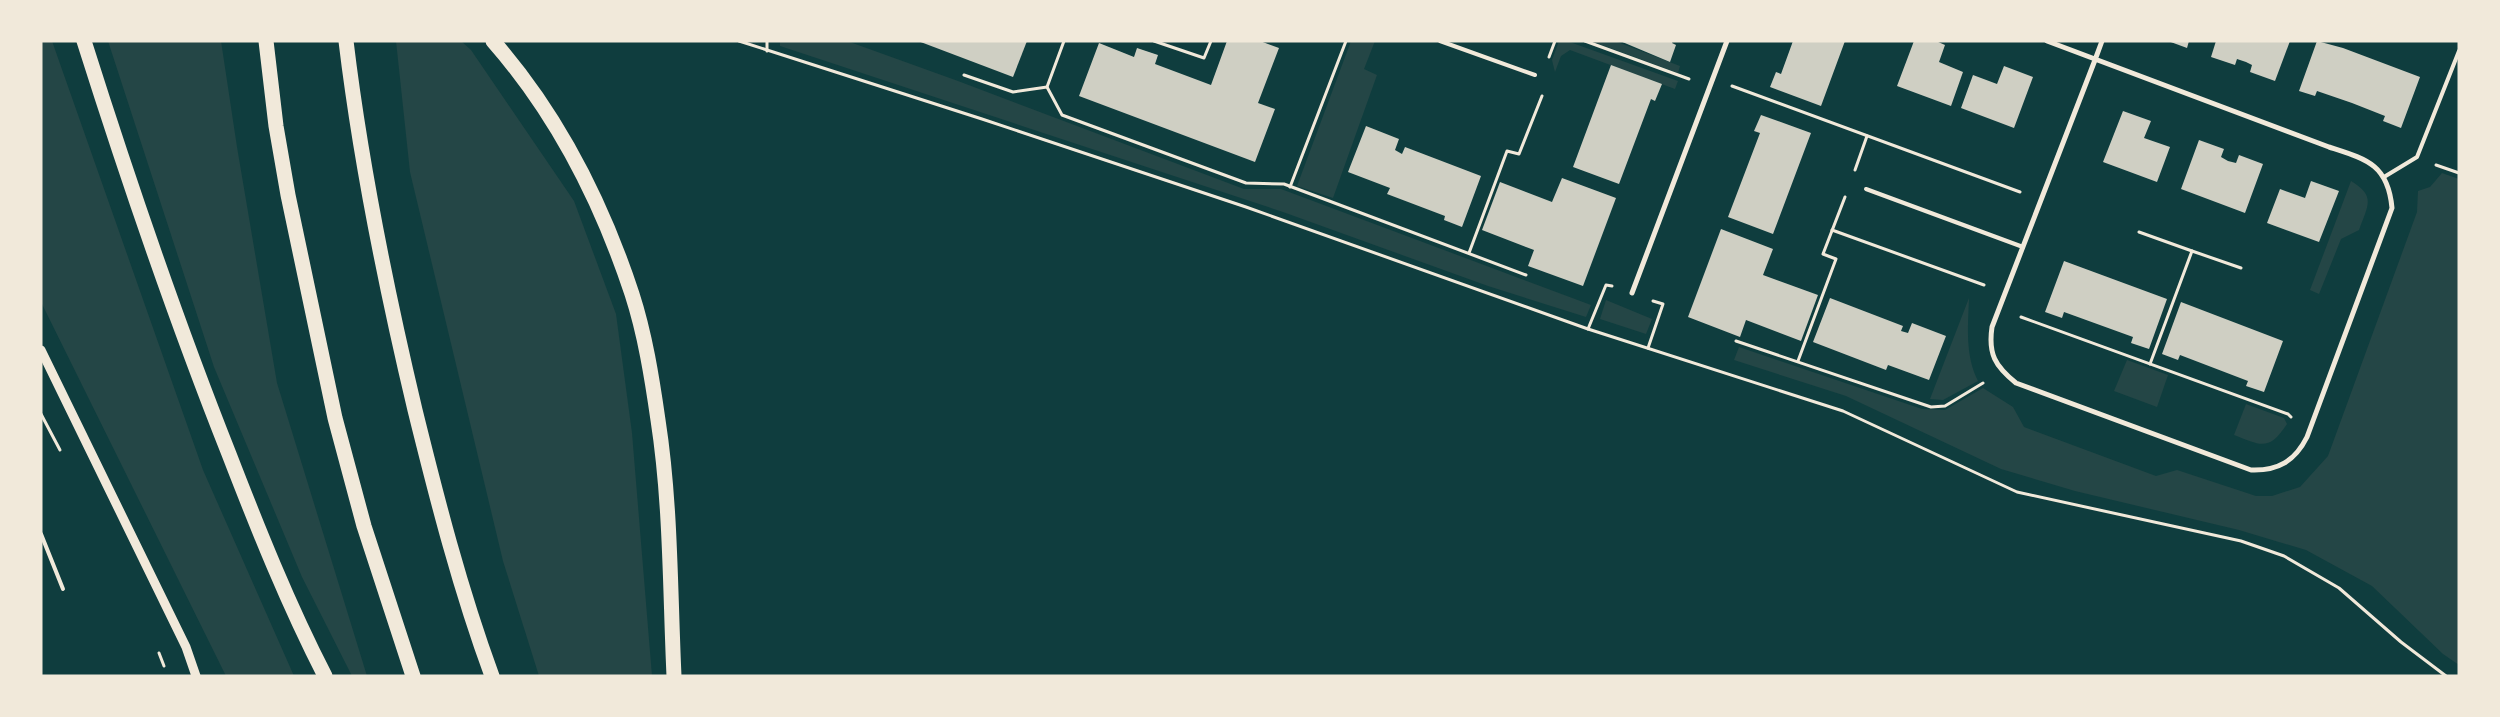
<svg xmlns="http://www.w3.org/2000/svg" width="2500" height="717" font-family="Manrope,sans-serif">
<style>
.green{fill:#244646}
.building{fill:#cfcfc3}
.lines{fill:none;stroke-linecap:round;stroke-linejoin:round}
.path{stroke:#f1e9da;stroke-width:3}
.service{stroke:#f1e9da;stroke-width:4}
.minor{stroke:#f1e9da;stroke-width:5}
.tertiary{stroke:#f1e9da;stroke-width:9}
.motorway{stroke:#f1e9da;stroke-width:15}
</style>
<rect width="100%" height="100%" fill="#0f3d3e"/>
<g class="green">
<polygon points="41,41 52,41 203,470 294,676 226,676 41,302"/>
<polygon points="108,41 221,41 237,147 277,383 367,676 352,676 302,577 214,367"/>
<polygon points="396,41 461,41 471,50 574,201 616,314 632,433 652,676 539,676 503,561 410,172"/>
<polygon points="780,41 847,41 958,81 1244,189 1281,189 1591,305 1586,317 1488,286 1283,212 780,46"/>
<polygon points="1351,41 1375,41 1364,69 1377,75 1333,198 1297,186"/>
<polygon points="1559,41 1567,41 1678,81 1675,89 1570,50 1561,56 1555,72 1552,60"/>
<polygon points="1591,41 1615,41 1680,66 1678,73"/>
<polygon points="2442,173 2459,179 2459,665 2443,654 2372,586 2306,550 2239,530 2075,491 2001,469 1846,396 1734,360 1739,347 1922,409 1945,410 1983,388 2013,407 2024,427 2156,476 2177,470 2256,496 2272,496 2300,487 2328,456 2417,212 2418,191 2430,187"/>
<path d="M2351 181C2376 196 2368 205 2359 230L2341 239 2319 294 2310 290Z"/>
<path d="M1969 298C1968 327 1965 355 1978 381L1943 400 1930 399Z"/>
<polygon points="1606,300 1652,319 1646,334 1600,319"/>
<polygon points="2127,360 2168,375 2157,407 2114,391"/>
<path d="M2246 404 2284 418 2287 424C2269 451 2262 446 2234 435Z"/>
</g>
<g class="building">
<polygon points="918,41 1027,41 1013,77"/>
<polygon points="1227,41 1260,41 1279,48 1258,103 1275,109 1255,162 1079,96 1099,43 1134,57 1137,48 1158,55 1155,64 1211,85"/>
<polygon points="1620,41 1673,41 1672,43 1676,45 1670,62"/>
<polygon points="1793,41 1845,41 1821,106 1770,87 1776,72 1781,74"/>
<polygon points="1914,41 1936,41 1945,45 1939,62 1963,72 1951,106 1897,86"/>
<polygon points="2168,41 2189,41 2187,48"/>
<polygon points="2216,41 2290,41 2275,81 2250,72 2252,65 2246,62 2237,59 2235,65 2211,57"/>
<polygon points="2317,41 2343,48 2420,77 2401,128 2383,121 2385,116 2352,103 2317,91 2315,96 2299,91"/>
<polygon points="1611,65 1662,84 1655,101 1651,99 1619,184 1573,167"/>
<polygon points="2004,66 2033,77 2014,128 1961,108 1973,75 1997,84"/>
<polygon points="2123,111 2151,121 2144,138 2170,147 2157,182 2103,162"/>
<polygon points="1761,115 1811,133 1773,234 1728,217 1760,133 1754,131"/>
<polygon points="1366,126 1399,139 1395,150 1402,154 1405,147 1481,176 1462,227 1444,220 1445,216 1387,194 1390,188 1348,172"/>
<polygon points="2199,140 2224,149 2221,157 2228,161 2236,163 2239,155 2263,164 2245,213 2181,189"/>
<polygon points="1562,178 1616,198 1583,286 1528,266 1534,250 1482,230 1500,182 1552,202"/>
<polygon points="2311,181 2339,191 2319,242 2267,223 2280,189 2305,198"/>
<polygon points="1721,229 1773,249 1763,275 1818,295 1801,341 1746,320 1740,337 1688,317"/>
<polygon points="2064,261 2167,299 2149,349 2131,343 2133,337 2064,312 2062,318 2045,312"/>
<polygon points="1830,298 1903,326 1901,331 1908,333 1912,323 1946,336 1929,380 1888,365 1886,370 1813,342"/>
<polygon points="2181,302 2283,341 2264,392 2246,386 2248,381 2180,355 2178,360 2162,354"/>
</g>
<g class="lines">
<g class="path">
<polyline points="739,41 982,119 1246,207 1588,329 1843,411 2017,492 2241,541 2284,556 2339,588 2401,642 2446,676"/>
<polyline points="1064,41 1047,87 1062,115 1246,183 1284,184 1526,275"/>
<polyline points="1154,41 1204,58 1211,41"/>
<polyline points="1585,41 1689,79"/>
<polyline points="767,51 767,41"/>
<polyline points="1549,57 1555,41"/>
<polyline points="964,75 1013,92 1047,87"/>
<polyline points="1732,86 2020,192"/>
<polyline points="2436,165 2459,173"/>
<polyline points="1855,170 1867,136"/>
<polyline points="1290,187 1346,41"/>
<polyline points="1832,230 1984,285"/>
<polyline points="2139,232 2192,251 2150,364"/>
<polyline points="2192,251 2241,268"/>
<polyline points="1469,253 1507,151 1519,154 1542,96"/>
<polyline points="2021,317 2288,414 2291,417"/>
<polyline points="1588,329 1606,285 1612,286"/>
<polyline points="1736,341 1931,407 1945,406 1983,383"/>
<polyline points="1648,348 1663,304 1653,301"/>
<polyline points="1798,361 1836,259 1823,254 1845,197"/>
<polyline points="41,414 60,450"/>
<polyline points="159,653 164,666"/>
</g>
<g class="service">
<polyline points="1440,41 1535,75"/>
<polyline points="2384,177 2417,157 2459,51"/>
<polyline points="1866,189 2023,247"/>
<polyline points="41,534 63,589"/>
</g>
<g class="minor">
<path d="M2047 41 2329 147C2366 159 2388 164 2392 208L2307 437C2295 461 2278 471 2251 470L2016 383C1995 366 1988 354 1992 327L2095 60 2102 41"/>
<polyline points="1632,293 1727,41"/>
</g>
<polyline class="tertiary" points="41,350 186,647 196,676"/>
<g class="motorway">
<path d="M84 41C128 180 175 318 229 454 258 529 288 604 325 676"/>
<polyline points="266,41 276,126 288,195 335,418 364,526 413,676"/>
<path d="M346 41C361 166 386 288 415 410 437 499 460 589 492 676"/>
<path d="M493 41C557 114 602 203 632 294 645 334 652 378 658 420 671 504 670 591 674 676"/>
</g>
</g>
<rect width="2500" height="717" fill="none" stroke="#f1e9da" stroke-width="85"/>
</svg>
